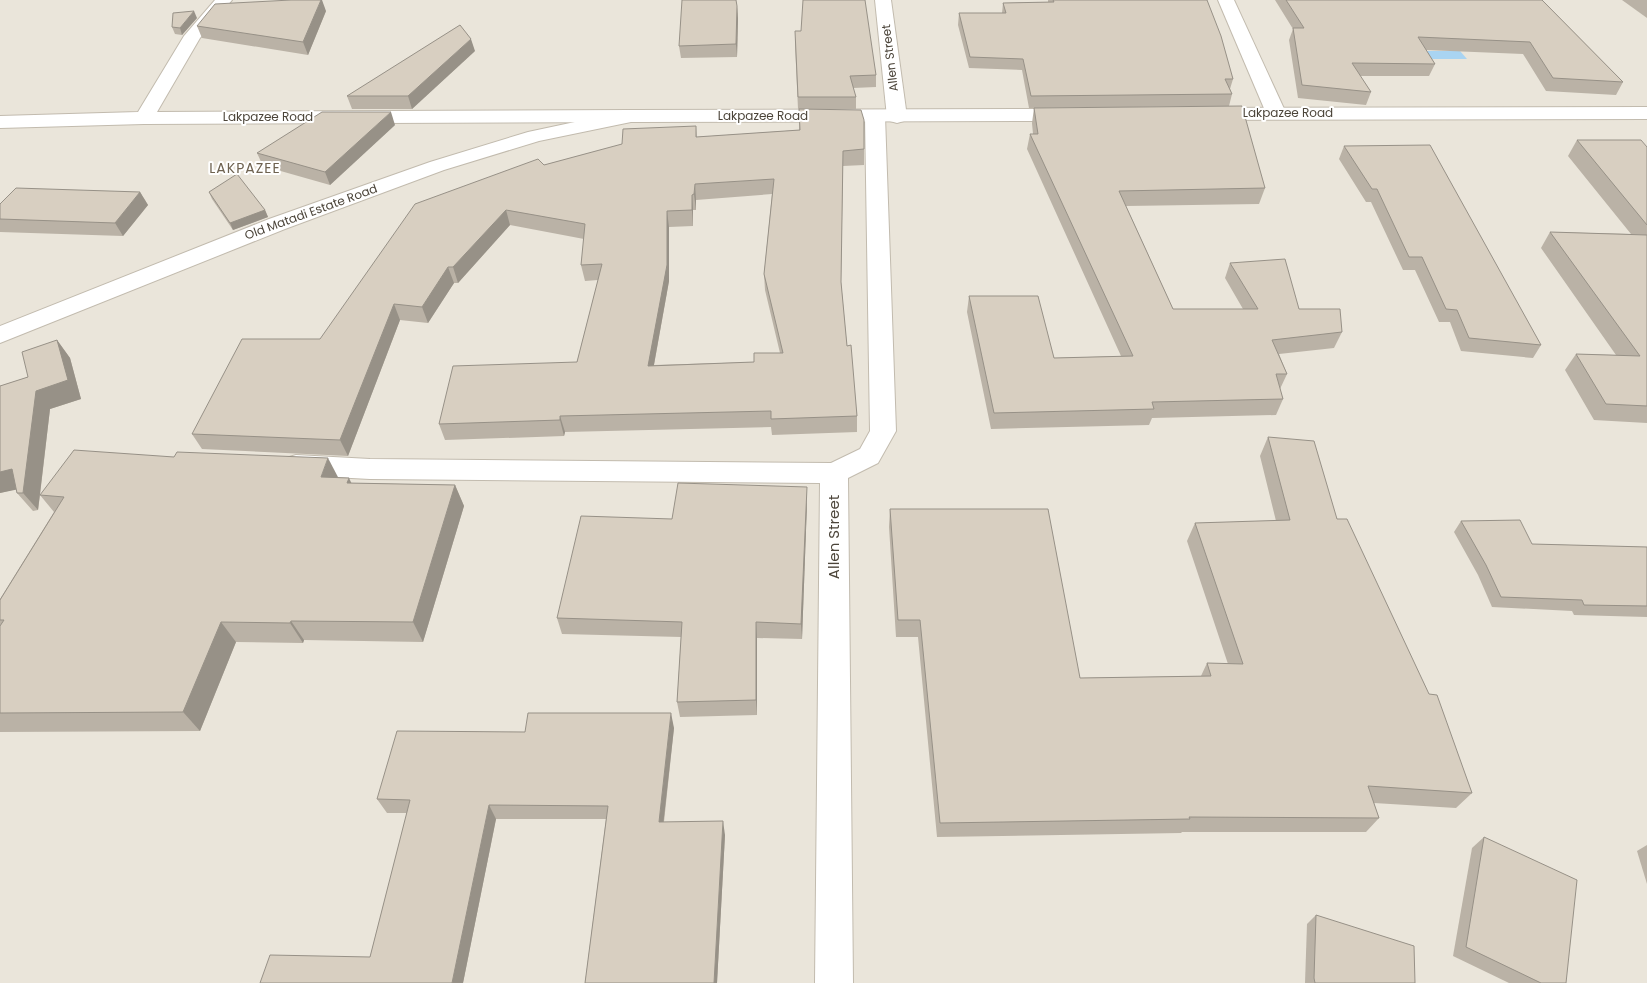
<svg xmlns="http://www.w3.org/2000/svg" width="1647" height="983" font-family="Poppins,sans-serif">
<style>
.residential{fill:#eae5da}
.water{fill:#a9d4f2}
.lines{fill:none;stroke-linecap:round;stroke-linejoin:round}
.minor-casing{stroke:#c2bbae;stroke-width:2}
.tertiary-casing{stroke:#c2bbae;stroke-width:2}
.minor{fill:#fff;fill-rule:evenodd}
.tertiary{fill:#fff;fill-rule:evenodd}
.wall{fill:#bab2a6;fill-rule:evenodd}
.shaded-wall{fill:#979187}
.building{fill:#d8cfc1;stroke:#979187;fill-rule:evenodd}
.labels{text-anchor:middle;stroke-width:4;stroke-linejoin:round;paint-order:stroke}
.far-street-label{font-size:12px;fill:#4b4439;stroke:#fff}
.far-neighbourhood-label{font-size:14px;letter-spacing:1px;fill:#6e6250;stroke:#fff}
.street-label{font-size:15px;fill:#4b4439;stroke:#fff}
</style>
<rect width="100%" height="100%" fill="#f6f3ec"/>
<rect class="residential" x="0" y="0" width="1647" height="983"/>
<polygon class="water" points="1421,51 1460,51 1467,59 1427,59"/>
<g class="lines">
<defs>
<g id="minor">
<polygon points="215,0 232,0 200,38 157,112 631,110 638,112 641,116 638,120 631,122 144,124 0,128 0,116 138,112 184,36"/>
<polygon points="875,0 891,0 907,117 904,121 897,123 890,121 887,117"/>
<polygon points="1218,0 1234,0 1286,113 1283,117 1276,119 1269,117 1266,113"/>
<polygon points="875,110 882,112 885,116 896,431 878,463 848,478 853,983 815,983 820,483 370,479 296,475 286,472 283,465 286,458 296,455 370,459 831,463 860,449 870,431 865,116 868,112"/>
</g>
<g id="tertiary">
<polygon points="1647,107 1647,119 1206,120 1199,118 1196,114 1199,110 1206,108"/>
<polygon points="1070,109 1077,111 1080,115 1077,119 1070,121 631,122 539,141 444,170 285,229 0,343 0,326 269,219 430,162 528,132 631,110"/>
</g>
</defs>
<use href="#minor" class="minor-casing"/>
<use href="#tertiary" class="tertiary-casing"/>
<use href="#minor" class="minor"/>
<use href="#tertiary" class="tertiary"/>
</g>
<g class="wall">
<polygon points="1048,0 1207,0 1233,79 1230,89 1232,94 1229,106 1029,108 1022,70 969,68 958,25 959,13 1002,13 1003,3 1048,2"/>
<polygon points="1275,0 1542,0 1623,82 1616,95 1546,91 1523,54 1426,50 1435,64 1429,76 1360,76 1371,92 1366,105 1298,98 1289,40 1293,29"/>
<polygon points="1622,0 1647,0 1647,18"/>
<polygon points="737,6 738,19 737,57 681,58 679,46"/>
<polygon points="326,11 308,55 202,38 197,26"/>
<polygon points="197,18 182,35 175,34 172,27"/>
<polygon points="795,43 876,75 876,87 853,88 856,97 856,109 798,109"/>
<polygon points="475,51 412,109 352,109 347,96"/>
<polygon points="1034,108 1265,188 1259,204 1126,206 1173,309 1243,309 1225,278 1230,263 1299,309 1342,332 1334,348 1279,354 1287,374 1280,389 1283,399 1276,415 1152,418 1149,425 991,429 967,312 969,296 1054,358 1121,356 1027,149 1030,134 1033,134 1032,123"/>
<path d="M799 109 864 149V165L843 166 841 282 847 346 857 416V432L772 435 771 427 565 432 564 436 445 440 439 424 577 362 598 280 585 281 581 265 584 239 510 225 458 283H454L428 323 400 320 348 456 202 449 192 434 320 339 544 165 696 126 697 137 799 130ZM772 194 764 274 765 290 780 353 754 362 654 365 669 281V227L693 226V210H696V200Z"/>
<polygon points="395,125 330,185 263,166 257,153"/>
<polygon points="1577,140 1647,147 1647,423 1594,420 1565,370 1576,354 1616,355 1541,248 1550,232 1631,234 1568,156"/>
<polygon points="1344,146 1541,345 1533,358 1461,351 1450,322 1439,322 1415,270 1403,270 1371,202 1366,202 1339,159"/>
<polygon points="140,192 148,205 123,236 0,232 0,204"/>
<polygon points="209,192 265,210 268,217 233,230 212,199"/>
<polygon points="57,340 70,358 81,399 50,409 40,495 338,477 351,483 455,485 464,506 423,642 304,640 303,643 236,642 200,731 0,732 0,599 54,512 40,495 38,510 33,511 17,493 16,489 0,493 0,386 28,377"/>
<polygon points="1268,437 1337,519 1472,793 1456,808 1374,803 1379,818 1366,832 1182,832 1181,833 937,837 918,637 896,637 889,527 890,509 1080,678 1201,676 1207,663 1228,664 1187,541 1195,523 1276,521 1260,456"/>
<polygon points="807,503 802,639 757,638 757,715 680,717 677,702 681,637 562,634 557,618 672,519"/>
<polygon points="1461,521 1532,544 1647,547 1647,617 1574,615 1572,611 1492,607 1478,575 1454,532"/>
<polygon points="674,728 664,822 725,835 717,983 585,983 606,819 496,819 463,983 260,983 370,957 407,813 387,813 377,799 525,732"/>
<polygon points="1484,837 1566,983 1509,983 1453,956 1472,848"/>
<polygon points="1647,845 1647,884 1637,851"/>
<polygon points="1316,915 1415,983 1305,983 1307,924"/>
</g>
<g class="shaded-wall">
<polygon points="321,0 322,0 326,11 308,55 303,42"/>
<polygon points="737,6 738,19 737,57 736,44"/>
<polygon points="194,11 197,18 182,35 180,28"/>
<polygon points="471,39 475,51 412,109 408,96"/>
<polygon points="391,112 395,125 330,185 325,172"/>
<polygon points="695,184 696,200 696,210 694,194"/>
<polygon points="140,192 148,205 123,236 115,223"/>
<polygon points="692,195 693,210 693,226 692,210"/>
<polygon points="265,210 268,217 233,230 230,223"/>
<polygon points="506,210 510,225 458,283 453,267"/>
<polygon points="667,211 669,227 669,281 651,381 648,366"/>
<polygon points="448,267 454,283 428,323 422,307"/>
<polygon points="394,304 400,320 348,456 340,440"/>
<polygon points="57,340 70,358 81,399 50,409 38,510 23,493 24,488 0,493 0,472 36,391"/>
<polygon points="560,416 565,432 564,436 560,420"/>
<polygon points="328,458 339,479 321,477"/>
<polygon points="349,478 359,499 347,483"/>
<polygon points="455,485 464,506 423,642 413,622"/>
<polygon points="807,487 807,503 802,639 801,624"/>
<polygon points="291,621 304,640 303,643 290,623"/>
<polygon points="221,622 236,642 200,731 183,712"/>
<polygon points="756,622 757,638 757,715 756,700"/>
<polygon points="671,713 674,728 662,835 659,822"/>
<polygon points="489,805 496,819 463,983 452,983"/>
<polygon points="723,821 725,835 717,983 714,983"/>
</g>
<g class="building">
<polygon points="291,0 321,0 303,42 197,26 215,4"/>
<polygon points="682,0 736,0 737,6 736,44 679,46"/>
<polygon points="803,0 865,0 876,75 850,76 856,97 798,97 795,31 801,31"/>
<polygon points="1053,0 1207,0 1221,36 1233,79 1225,79 1232,94 1031,96 1023,59 970,57 959,13 1006,13 1003,3 1054,2"/>
<polygon points="1286,0 1542,0 1623,82 1553,78 1530,42 1418,37 1435,64 1352,63 1371,92 1302,85 1293,28 1304,28"/>
<polygon points="194,11 180,28 172,27 173,13"/>
<polygon points="460,25 471,39 408,96 347,96"/>
<polygon points="1242,106 1265,188 1119,191 1173,309 1258,309 1230,263 1285,259 1299,309 1340,309 1342,332 1272,340 1287,374 1276,374 1283,399 1152,402 1154,409 994,413 969,296 1038,296 1054,358 1133,356 1030,134 1038,134 1034,108"/>
<path d="M799 109 861 110 864 120V149L843 151 841 282 847 346 851 345 857 416 771 419V411L560 416V420L439 424 453 366 577 362 602 264 581 265 585 224 506 210 453 267H448L422 307 394 304 340 440 192 434 242 339H320L415 204 538 159 544 165 622 144 623 129 696 126V137L800 130ZM774 179 764 274 783 353H754V362L648 366 667 265V211L692 210V195L694 194 695 184Z"/>
<polygon points="322,112 391,112 325,172 257,153"/>
<polygon points="1577,140 1641,140 1647,147 1647,225"/>
<polygon points="1430,145 1541,345 1469,338 1457,310 1446,309 1422,257 1409,257 1377,189 1372,189 1344,146"/>
<polygon points="237,174 265,210 230,223 209,192"/>
<polygon points="16,188 140,192 115,223 0,219 0,204"/>
<polygon points="1550,232 1647,235 1647,406 1606,404 1576,354 1640,356"/>
<polygon points="57,340 68,380 36,391 23,493 17,493 12,469 0,472 0,386 28,377 22,352"/>
<polygon points="1268,437 1314,441 1337,519 1347,519 1429,694 1437,695 1472,793 1368,786 1379,818 1189,817 1190,819 940,823 920,620 898,620 890,509 1048,509 1080,678 1211,676 1207,663 1243,664 1195,523 1290,520"/>
<polygon points="74,450 174,457 177,452 328,458 321,477 349,478 347,483 455,485 413,622 291,621 290,623 221,622 183,712 0,713 0,626 4,620 0,620 0,600 64,497 40,495"/>
<polygon points="678,483 807,487 801,624 756,622 756,700 677,702 682,622 557,618 581,516 672,519"/>
<polygon points="1520,520 1532,544 1647,547 1647,606 1584,605 1582,600 1501,597 1486,565 1461,521"/>
<polygon points="528,713 671,713 659,822 723,821 714,983 585,983 608,806 489,805 452,983 260,983 270,955 370,957 410,800 377,799 397,731 525,732"/>
<polygon points="1484,837 1577,880 1566,983 1541,983 1466,947"/>
<polygon points="1316,915 1414,946 1415,983 1315,983 1314,978"/>
</g>
<g class="labels">
<g class="far-street-label">
<text transform="translate(890 58) rotate(-97)" y="4">Allen Street</text>
<text x="1288" y="117">Lakpazee Road</text>
<text x="763" y="120">Lakpazee Road</text>
<text x="268" y="121">Lakpazee Road</text>
<text transform="translate(311 212) rotate(-20)" y="4">Old Matadi Estate Road</text>
</g>
<g class="far-neighbourhood-label">
<text x="245" y="173">LAKPAZEE</text>
</g>
<g class="street-label">
<text transform="translate(834 537) rotate(-90)" y="5">Allen Street</text>
</g>
</g>
</svg>
